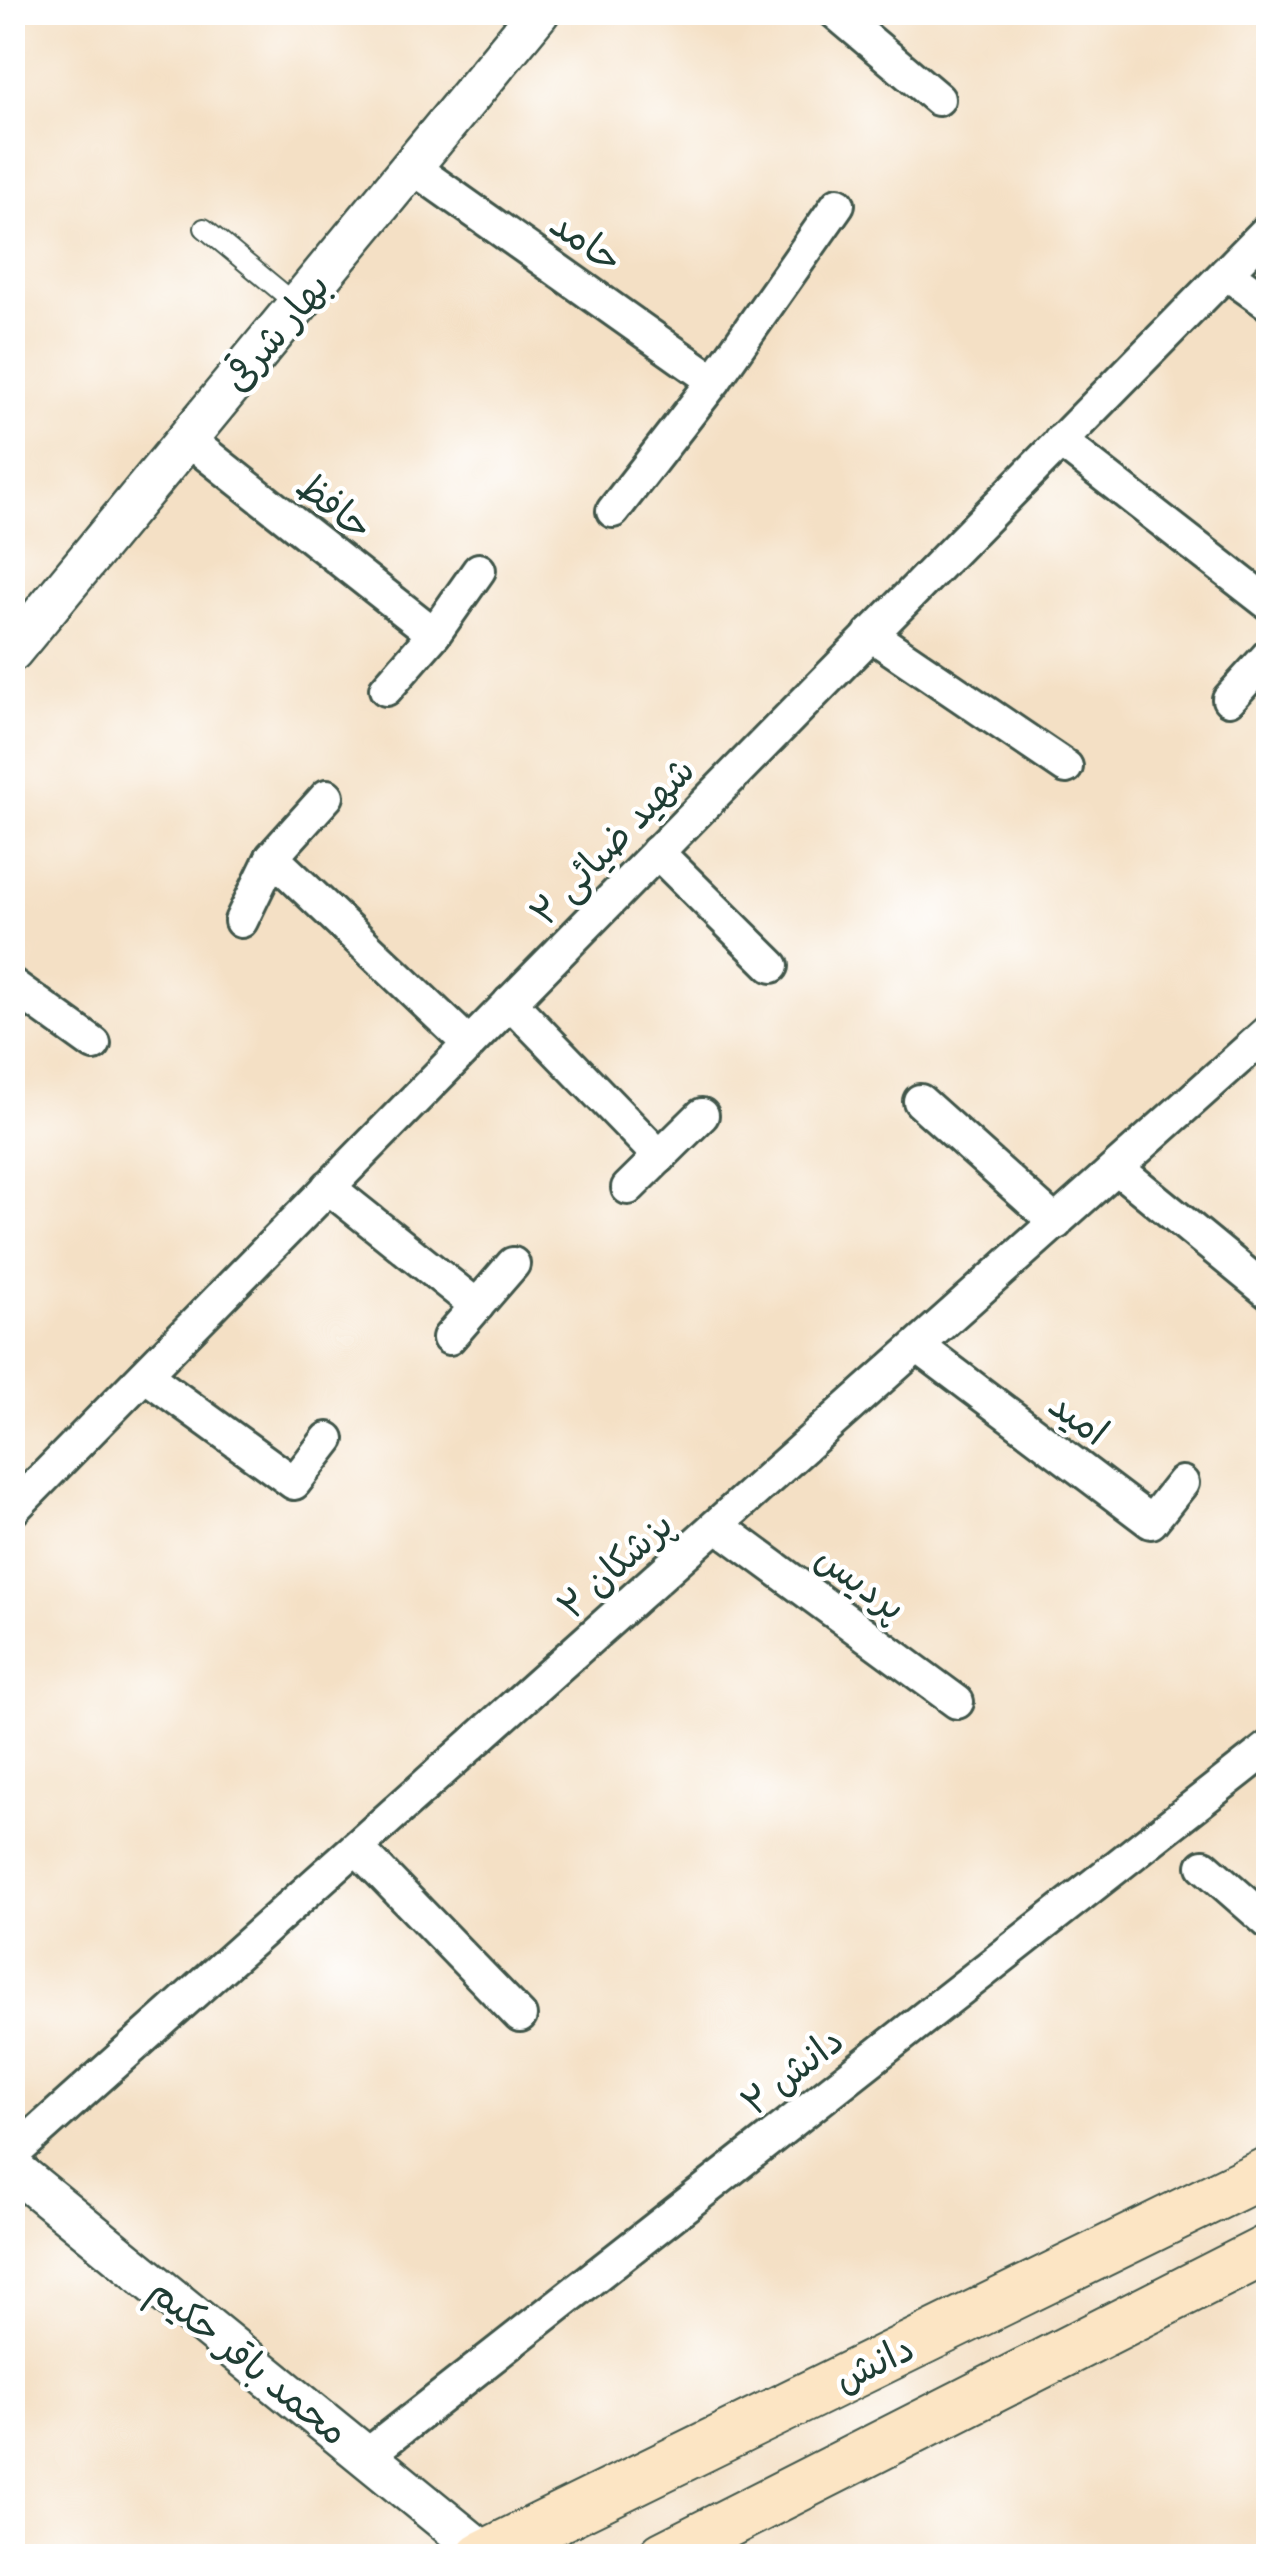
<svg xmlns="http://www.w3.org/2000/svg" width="1281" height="2569" font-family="'Patrick Hand','Playpen Sans Arabic',sans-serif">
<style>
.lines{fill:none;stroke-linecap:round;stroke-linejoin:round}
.service-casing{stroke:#3f554a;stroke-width:22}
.minor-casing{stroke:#3f554a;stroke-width:38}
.tertiary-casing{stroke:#3f554a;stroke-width:45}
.secondary-casing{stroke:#3f554a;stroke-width:52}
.service{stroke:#fff;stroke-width:18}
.minor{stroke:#fff;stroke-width:32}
.tertiary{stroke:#fff;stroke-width:40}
.secondary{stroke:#fce5c4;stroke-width:48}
.labels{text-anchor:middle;stroke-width:9;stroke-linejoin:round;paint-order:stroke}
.street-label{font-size:38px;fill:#1f3d34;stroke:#fff}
</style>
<rect width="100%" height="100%" fill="#fff"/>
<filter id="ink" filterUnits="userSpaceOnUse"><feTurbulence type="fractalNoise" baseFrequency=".01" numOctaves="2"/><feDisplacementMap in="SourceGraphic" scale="20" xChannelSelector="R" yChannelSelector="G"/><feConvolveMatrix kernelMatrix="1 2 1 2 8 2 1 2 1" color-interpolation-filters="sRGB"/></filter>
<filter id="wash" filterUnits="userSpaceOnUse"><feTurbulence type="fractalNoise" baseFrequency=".0048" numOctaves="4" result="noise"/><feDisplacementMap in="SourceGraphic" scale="40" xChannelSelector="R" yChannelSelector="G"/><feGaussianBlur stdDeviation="2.25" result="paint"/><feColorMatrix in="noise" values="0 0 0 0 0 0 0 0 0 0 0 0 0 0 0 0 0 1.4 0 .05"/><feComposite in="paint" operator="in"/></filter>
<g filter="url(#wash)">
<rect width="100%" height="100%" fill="#f4e0c5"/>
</g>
<g filter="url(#ink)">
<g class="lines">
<defs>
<polyline id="service" points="204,228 297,305"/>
<g id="minor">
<polyline points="835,12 938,99"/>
<polyline points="412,167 714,381"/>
<polyline points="1226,273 1268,303"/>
<polyline points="187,439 434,634"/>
<polyline points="1060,441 1268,603"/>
<polyline points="613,511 714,381 838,204"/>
<polyline points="870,634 1066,767"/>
<polyline points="386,689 434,634 479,570"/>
<polyline points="1229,699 1268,656"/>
<polyline points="657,852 772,966"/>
<polyline points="272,857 469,1044"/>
<polyline points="241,921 272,857 327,796"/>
<polyline points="12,985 94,1044"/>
<polyline points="510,1002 660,1157"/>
<polyline points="920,1101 1056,1223"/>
<polyline points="1117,1168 1268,1292"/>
<polyline points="328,1187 477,1306"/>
<polyline points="628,1188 702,1115"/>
<polyline points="449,1338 513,1264"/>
<polyline points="919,1347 1151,1522 1182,1483"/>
<polyline points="145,1375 294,1483 328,1439"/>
<polyline points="12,1510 1268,230"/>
<polyline points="718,1526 957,1702"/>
<polyline points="357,1848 520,2016"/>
<polyline points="1204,1866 1268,1922"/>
<polyline points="12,2155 1268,1032"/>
<polyline points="366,2456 1268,1748"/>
</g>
<g id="tertiary">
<polyline points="12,651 539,12"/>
<polyline points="12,2168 488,2556"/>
</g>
<g id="secondary">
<polyline points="481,2556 1268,2171"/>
<polyline points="663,2556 1268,2249"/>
</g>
</defs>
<use href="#service" class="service-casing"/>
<use href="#minor" class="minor-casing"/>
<use href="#tertiary" class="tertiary-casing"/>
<use href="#secondary" class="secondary-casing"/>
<use href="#service" class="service"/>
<use href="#minor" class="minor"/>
<use href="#tertiary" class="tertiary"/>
<use href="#secondary" class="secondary"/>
</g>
</g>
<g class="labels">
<g class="street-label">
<text transform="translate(586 241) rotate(35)" y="13">حامد</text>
<text transform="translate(276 332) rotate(-50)" y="13">بهار شرقی</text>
<text transform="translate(335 506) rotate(38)" y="13">حافظ</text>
<text transform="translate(612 841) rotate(-46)" y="13">شهید ضیائی ۲</text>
<text transform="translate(1079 1418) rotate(37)" y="13">امید</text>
<text transform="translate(615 1565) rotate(-42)" y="13">پزشکان ۲</text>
<text transform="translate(861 1582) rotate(36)" y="13">پردیس</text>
<text transform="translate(792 2071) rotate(-38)" y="13">دانش ۲</text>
<text transform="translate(249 2361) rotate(39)" y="13">محمد باقر حکیم</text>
<text transform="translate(874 2363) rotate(-26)" y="13">دانش</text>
</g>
</g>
<rect width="1281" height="2569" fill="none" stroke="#fff" stroke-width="50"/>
</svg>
